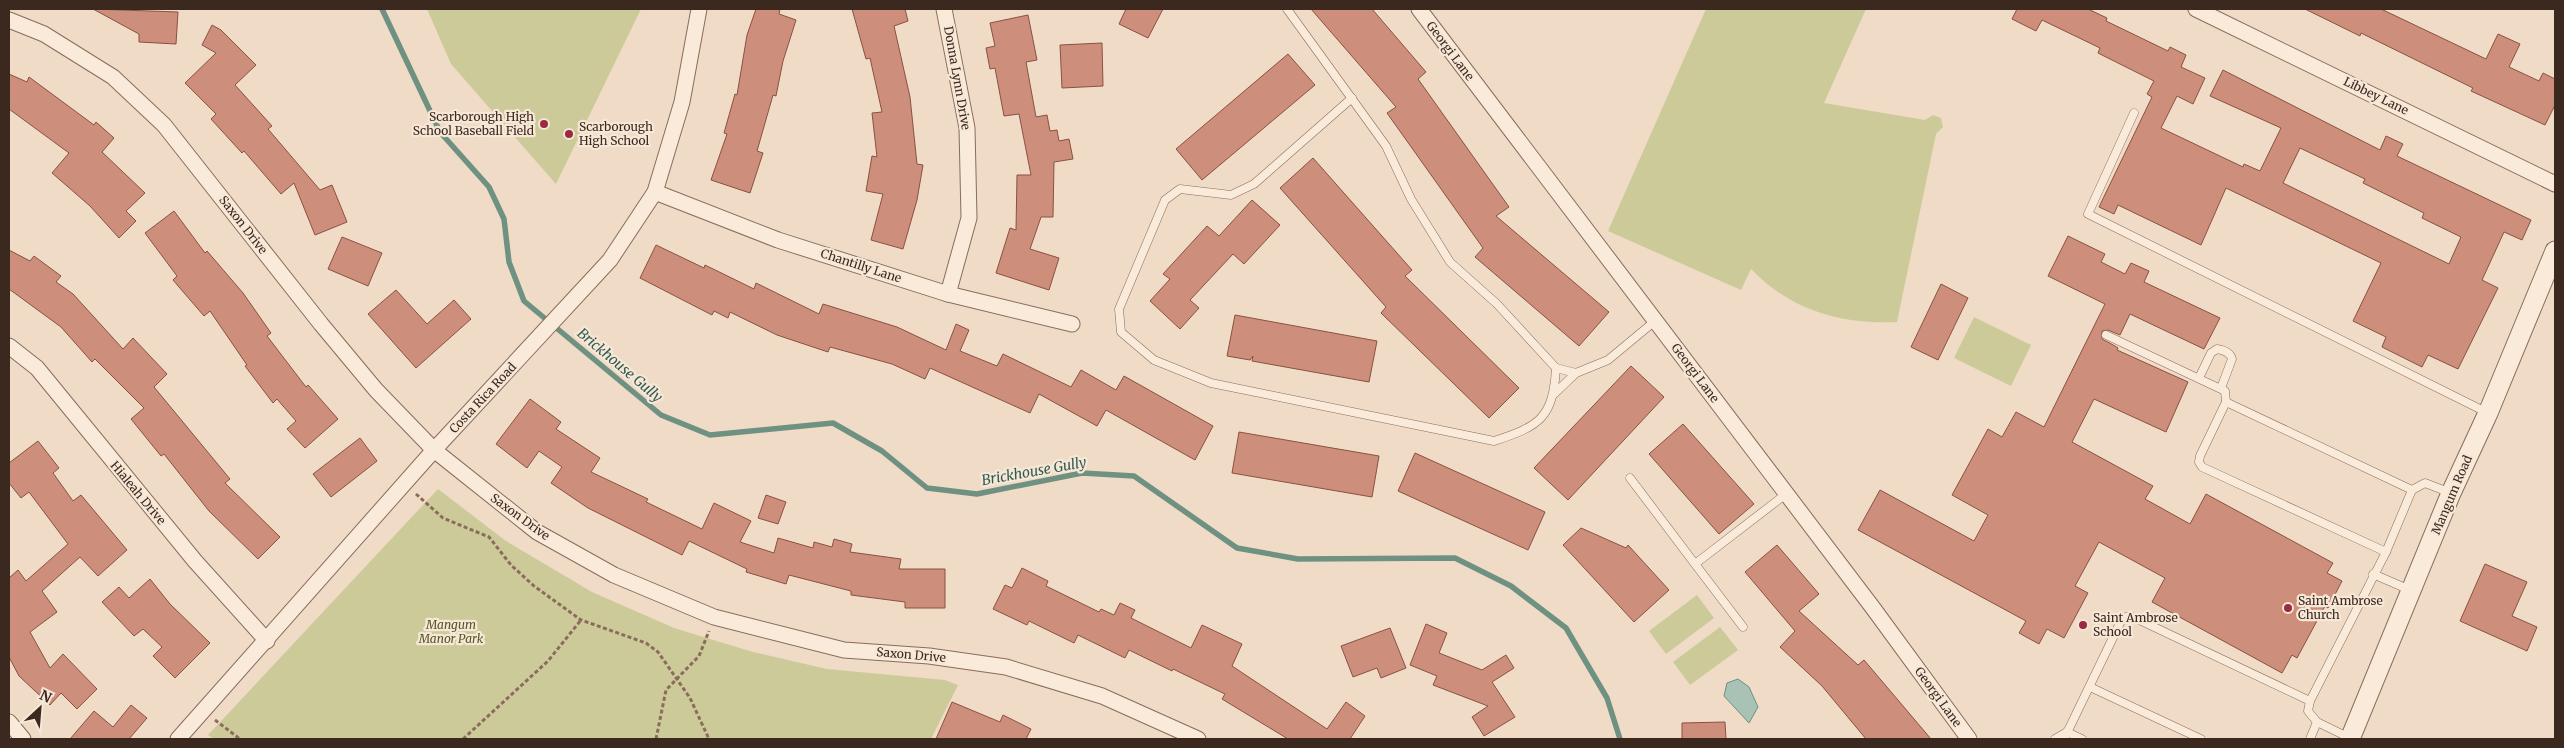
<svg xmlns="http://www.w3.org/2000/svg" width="2564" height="748" font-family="Merriweather,serif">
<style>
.green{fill:#cdca9a}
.water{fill:#a8c2b6;stroke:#6e9182}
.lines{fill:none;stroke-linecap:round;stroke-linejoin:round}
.stream{stroke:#6e9182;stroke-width:5.5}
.building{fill:#cd8f7c;stroke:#8a5141;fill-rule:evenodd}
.service-casing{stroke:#8a6c5c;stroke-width:9}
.minor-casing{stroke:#8a6c5c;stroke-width:17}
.tertiary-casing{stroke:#8a6c5c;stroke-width:21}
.path{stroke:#8a6c5c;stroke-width:3;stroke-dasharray:4 2.5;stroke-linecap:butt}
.service{stroke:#f9eada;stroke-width:8}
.minor{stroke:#f9eada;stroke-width:15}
.tertiary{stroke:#f9eada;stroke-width:19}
.poi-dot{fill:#9a2b40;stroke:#f6e7d6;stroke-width:2}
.labels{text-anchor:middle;stroke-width:4.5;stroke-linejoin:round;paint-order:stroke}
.street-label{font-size:12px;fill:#3b281f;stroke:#f6e7d6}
.poi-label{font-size:12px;fill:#3b281f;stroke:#f6e7d6;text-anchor:start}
.park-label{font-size:12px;font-style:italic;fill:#545726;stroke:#f6e7d6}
.water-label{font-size:14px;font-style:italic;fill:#2f5a50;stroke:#f6e7d6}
</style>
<rect width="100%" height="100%" fill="#efdbc6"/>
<g class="green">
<polygon points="427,9 641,9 556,184 451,64"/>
<path d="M1706 9H1866L1824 103 1925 120 1933 115 1941 118 1943 127 1936 134 1897 322C1841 325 1790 310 1751 269L1741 290 1608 231Z"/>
<polygon points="1974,317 2031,345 2011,386 1954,358"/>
<polygon points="438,489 506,541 592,592 674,628 753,652 827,669 945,680 958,685 931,739 214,739 208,735"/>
<polygon points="1697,595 1714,618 1666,654 1649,631"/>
<polygon points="1720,627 1738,650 1690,685 1673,662"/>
</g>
<polygon class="water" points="1738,679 1749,687 1758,707 1749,723 1724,696 1727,683"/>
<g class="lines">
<polyline class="stream" points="382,9 440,132 489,187 504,219 509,262 524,301 661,415 710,435 833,423 882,451 927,488 977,494 1082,473 1134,476 1237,548 1298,559 1455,558 1511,586 1566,628 1607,698 1620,739"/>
</g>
<g class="building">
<polygon points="93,9 178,12 176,44 139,42 139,34"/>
<polygon points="756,9 780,9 779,14 796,20 783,61 776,96 773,95 757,151 763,153 750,193 711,180 727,134 724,133 735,94 737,95 747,35"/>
<polygon points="852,9 905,9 908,21 894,26 910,97 917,164 923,165 917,200 903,249 871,240 883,194 866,191 872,156 877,157 872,113 882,112 870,58 866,59"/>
<polygon points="1126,9 1163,9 1148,38 1119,24"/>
<polygon points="1311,9 1372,9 1426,72 1418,79 1509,207 1496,216 1609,312 1579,346 1475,257 1483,248 1387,113 1396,107"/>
<path d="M2017 9H2088L2107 18 2106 21 2168 51 2170 47 2186 55 2181 67 2205 78 2193 104 2177 96 2161 128 2243 167 2244 164 2260 171 2281 128 2210 96 2223 70 2380 150 2386 136 2403 144 2397 156 2531 220 2522 240 2504 232 2482 280 2498 288 2458 369 2428 355 2422 367 2382 347 2386 337 2353 321 2381 263 2226 188 2201 245 2118 205 2114 214 2099 207 2152 97 2147 94 2154 81 2098 53 2100 48 2042 20 2036 31 2012 19ZM2300 148 2365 179 2363 183 2424 213 2422 218 2461 237 2449 264 2283 183Z"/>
<polygon points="2305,9 2381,9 2486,59 2498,34 2520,44 2509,67 2539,81 2543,73 2555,79 2555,105 2545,125 2471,91 2473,88 2361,33 2360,36"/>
<polygon points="1028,15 1037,60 1026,62 1036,117 1047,115 1050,131 1057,130 1059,141 1069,139 1073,159 1054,162 1053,217 1041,217 1030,249 1059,258 1049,290 996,273 1010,228 1016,230 1017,175 1031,175 1019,114 1004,116 995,68 990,69 986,48 995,46 990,23"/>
<polygon points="212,25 221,30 256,65 235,85 272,126 268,129 320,190 332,185 347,222 315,235 294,183 281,194 244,151 242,153 211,119 216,114 185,83 216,53 202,45"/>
<polygon points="1102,43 1103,86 1062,88 1060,45"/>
<polygon points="1288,54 1315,85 1202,180 1176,149"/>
<polygon points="9,74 27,82 29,77 94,125 96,122 114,138 102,152 145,193 126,211 136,221 119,238 90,206 52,173 69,153 9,109"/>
<polygon points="1313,158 1412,270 1405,276 1519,388 1489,418 1381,313 1386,307 1280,188"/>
<polygon points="1252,200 1280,225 1244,264 1233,254 1190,300 1199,308 1180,329 1150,301 1170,279 1163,274 1207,226 1219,236"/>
<polygon points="174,211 205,253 207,251 243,293 271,333 267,336 306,387 308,385 338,419 305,448 287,429 296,421 277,399 273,403 245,366 247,365 210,311 204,316 173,280 177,276 145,233"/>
<polygon points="2068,236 2105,254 2101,262 2125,274 2131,263 2149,271 2144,282 2220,318 2204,349 2130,314 2120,335 2108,330 2102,331 2102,339 2115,346 2118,348 2117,350 2188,382 2166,432 2094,399 2072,442 2153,486 2145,499 2190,524 2206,494 2333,563 2327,573 2342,581 2328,608 2325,606 2297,658 2292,655 2282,673 2152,602 2165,578 2099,542 2075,586 2088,593 2064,638 2047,629 2039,644 2019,633 2026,621 1858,530 1880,490 1974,541 1988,515 1952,495 1988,429 2002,437 2016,412 2044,427 2105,304 2048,276"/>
<polygon points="342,237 382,253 368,286 328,269"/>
<polygon points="656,245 704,268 705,265 754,289 756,283 819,314 823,304 897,327 946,350 956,324 969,330 960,351 997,366 1003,354 1071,387 1081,370 1116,390 1124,376 1213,426 1195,460 1106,410 1097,426 1039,394 1030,413 930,368 925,379 892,364 830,347 828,352 777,335 730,312 728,318 714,311 712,315 640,278"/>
<polygon points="9,250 30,261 34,256 61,276 56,282 73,294 123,349 133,338 167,374 154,387 230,479 225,483 280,537 258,559 209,511 164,454 161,456 131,419 144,408 95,359 92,362 61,327 9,289"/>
<polygon points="1941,284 1968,298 1938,360 1911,347"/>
<polygon points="396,290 427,324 454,300 471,319 416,368 368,314"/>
<polygon points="1235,315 1377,341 1369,382 1252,361 1253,356 1250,360 1227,356"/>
<polygon points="1631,366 1664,397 1568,500 1534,468"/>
<polygon points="530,399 561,422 556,429 600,458 591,472 648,499 646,502 702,529 714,503 751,521 740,542 774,553 778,538 813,548 814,542 832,547 834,539 852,544 850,552 901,559 899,569 945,569 945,608 905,608 905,602 851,595 851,591 789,575 786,584 746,572 747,569 689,541 682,555 588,508 551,483 562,467 539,451 527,468 496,444"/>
<polygon points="1683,424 1754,504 1719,534 1649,454"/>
<polygon points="1239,432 1379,456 1372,497 1232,473"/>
<polygon points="360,438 377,461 331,497 313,474"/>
<polygon points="38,441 59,468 53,473 73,501 81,495 127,550 98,576 80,557 42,591 57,612 30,632 50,668 63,654 97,689 77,709 61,693 50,705 19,676 9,657 9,578 18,570 26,581 68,544 29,492 21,498 9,483 9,463"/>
<polygon points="1415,453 1545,512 1528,550 1398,491"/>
<polygon points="766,495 786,502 778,524 758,518"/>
<polygon points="1581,528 1626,548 1628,545 1669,590 1634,622 1563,545"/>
<polygon points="1777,545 1819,594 1799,611 1858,665 1864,660 1931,739 1866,739 1822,686 1780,647 1795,631 1745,572"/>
<polygon points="2485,564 2527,582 2512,616 2537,627 2527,651 2460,621"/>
<polygon points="1022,568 1048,581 1046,586 1099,612 1101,609 1114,615 1120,603 1135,610 1131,618 1191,648 1202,625 1242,644 1232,666 1327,729 1346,702 1365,716 1350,739 1288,739 1222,699 1225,694 1173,669 1172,671 1129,650 1125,658 1078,635 1074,643 1029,621 1027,625 993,609 1005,585 1012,588"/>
<polygon points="150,579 170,604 210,643 175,678 153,656 162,647 143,629 134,636 102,602 119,587 129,598"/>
<polygon points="1426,624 1447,633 1439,653 1482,670 1506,655 1514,668 1492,682 1515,717 1484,736 1472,717 1488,706 1433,685 1437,676 1410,665"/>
<polygon points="1390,628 1406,668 1381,678 1377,668 1353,677 1341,646"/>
<polygon points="952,702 1000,722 1003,715 1031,729 1026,739 936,739"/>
<polygon points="131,705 147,718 129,739 70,739 94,711 113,727"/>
<polygon points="1725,722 1726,739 1682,739 1682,723"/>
</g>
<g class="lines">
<defs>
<g id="service">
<polyline points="1287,9 1386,146 1411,199 1450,262 1497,304 1556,368 1576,373 1608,360 1655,321"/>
<path d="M1352 98 1254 184 1231 195 1180 189 1165 200 1119 309 1121 332 1154 360 1211 383 1494 441C1540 426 1553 418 1556 368"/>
<polyline points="2134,113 2088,214 2488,413"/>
<polyline points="2106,335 2225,391 2226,402"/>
<path d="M2199 378 2211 353 2217 349C2224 350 2230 352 2232 359L2221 388"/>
<polyline points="1554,394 1576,373"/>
<polyline points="1630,478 1695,564 1786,494"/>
<polyline points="2386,552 2202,467 2199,462 2200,456 2226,402 2412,490 2425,483 2451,493"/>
<polyline points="1695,564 1743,627"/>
<polyline points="2373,574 2410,590"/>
<polyline points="2090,687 2201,739"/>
<polyline points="2067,732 2082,739"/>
<polyline points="2350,738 2317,722 2308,711 2310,701 2386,552 2412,490"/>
<polyline points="2055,739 2067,732"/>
<polyline points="2064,739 2121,621 2126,617 2133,617 2310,701"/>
<polyline points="2310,739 2317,722"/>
</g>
<g id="minor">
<polyline points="944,9 967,128 969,218 948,294"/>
<polyline points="1419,9 1873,608 1969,739"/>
<polyline points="2196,9 2555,184"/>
<polyline points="9,20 44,34 113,77 164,125 321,324 376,390 434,450 537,532 614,575 714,617 844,650 929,656 1006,667 1102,696 1198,739"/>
<polyline points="655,192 778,240 948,294 1072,324"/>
<polyline points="9,346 37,368 195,561 267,641"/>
<polyline points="9,722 23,739"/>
<polyline points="178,739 434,450 610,260 655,192 682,102 699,9"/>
</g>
<polyline id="tertiary" points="2350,739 2451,493 2488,413 2555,251"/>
</defs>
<use href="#service" class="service-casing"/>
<use href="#minor" class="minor-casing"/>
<use href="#tertiary" class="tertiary-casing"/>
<g class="path">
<polyline points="416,494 443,518 489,537 511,565 534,586 581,620 646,643 658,652 690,698 709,739"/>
<polyline points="215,720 240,739"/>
<polyline points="463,739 548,661 581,620"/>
<polyline points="656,739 666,690 699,656 709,631"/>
</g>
<use href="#service" class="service"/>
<use href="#minor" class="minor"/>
<use href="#tertiary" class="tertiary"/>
</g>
<g class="poi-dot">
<circle cx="544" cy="124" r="5"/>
<circle cx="569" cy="134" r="5"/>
<circle cx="2288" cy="608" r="5"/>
<circle cx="2083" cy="625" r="5"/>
</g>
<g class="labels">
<g class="street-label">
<text transform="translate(1450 51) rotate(53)" y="4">Georgi Lane</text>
<text transform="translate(957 78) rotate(80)" y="4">Donna Lynn Drive</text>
<text transform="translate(2376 96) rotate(26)" y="4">Libbey Lane</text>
<text transform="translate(243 225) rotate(52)" y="4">Saxon Drive</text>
<text transform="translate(861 266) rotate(18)" y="4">Chantilly Lane</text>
<text transform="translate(1695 373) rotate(53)" y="4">Georgi Lane</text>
<text transform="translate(483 398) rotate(-47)" y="4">Costa Rica Road</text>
<text transform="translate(138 493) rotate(50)" y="4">Hialeah Drive</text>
<text transform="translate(2452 495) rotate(-67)" y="4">Mangum Road</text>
<text transform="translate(520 517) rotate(36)" y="4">Saxon Drive</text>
<text transform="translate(911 655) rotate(5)" y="4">Saxon Drive</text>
<text transform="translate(1938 697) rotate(54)" y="4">Georgi Lane</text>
</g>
<g class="poi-label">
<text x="534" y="121" text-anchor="end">Scarborough High<tspan x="534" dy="14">School Baseball Field</tspan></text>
<text x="579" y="131">Scarborough<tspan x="579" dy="14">High School</tspan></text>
<text x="2298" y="605">Saint Ambrose<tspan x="2298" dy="14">Church</tspan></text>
<text x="2093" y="622">Saint Ambrose<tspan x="2093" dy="14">School</tspan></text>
</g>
<g class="park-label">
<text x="451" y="629">Mangum<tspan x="451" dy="14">Manor Park</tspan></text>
</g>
<g class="water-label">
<text transform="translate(620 365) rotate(40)" y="5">Brickhouse Gully</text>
<text transform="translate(1034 471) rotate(-10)" y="5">Brickhouse Gully</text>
</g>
</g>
<rect width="2564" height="748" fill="none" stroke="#3b281f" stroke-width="20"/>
<g transform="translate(40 708) rotate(26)" stroke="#f6e7d6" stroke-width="4" paint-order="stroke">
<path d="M0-4L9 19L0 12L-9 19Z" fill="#3b281f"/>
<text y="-8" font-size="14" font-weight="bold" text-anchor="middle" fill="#3b281f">N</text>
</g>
</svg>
